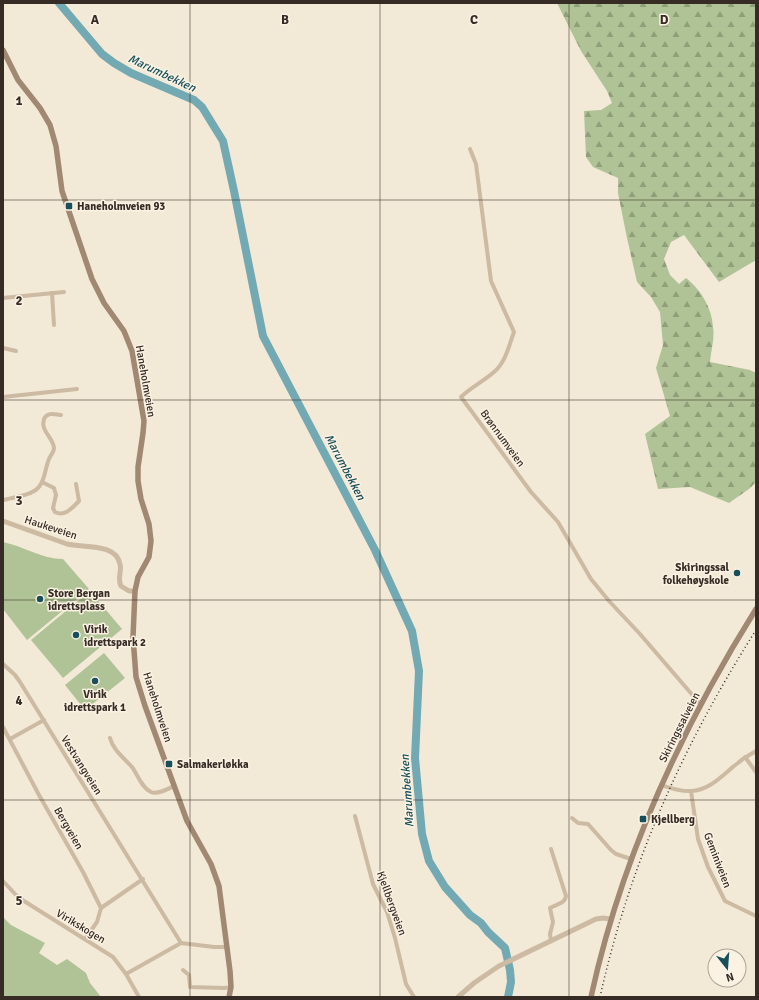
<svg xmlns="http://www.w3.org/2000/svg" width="759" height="1000" font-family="Signika,sans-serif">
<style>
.green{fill:#afc396}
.forest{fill:url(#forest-firs)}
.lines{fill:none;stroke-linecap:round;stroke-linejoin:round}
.river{stroke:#73a9b3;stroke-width:8}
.minor{stroke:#ccbaa2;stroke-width:4}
.tertiary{stroke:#ccbaa2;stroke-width:5}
.secondary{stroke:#a08873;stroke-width:5.5}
.rail{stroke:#362c25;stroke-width:1.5;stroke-dasharray:1 3;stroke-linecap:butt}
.grid{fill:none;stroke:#362c25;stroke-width:1;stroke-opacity:0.55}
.poi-dot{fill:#174f5b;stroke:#fbf2e3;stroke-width:1.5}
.labels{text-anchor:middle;stroke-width:3;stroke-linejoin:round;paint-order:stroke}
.poi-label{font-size:11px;font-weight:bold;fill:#362c25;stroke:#fbf2e3;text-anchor:start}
.street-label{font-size:11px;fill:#362c25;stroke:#fbf2e3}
.water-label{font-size:12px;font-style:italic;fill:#174f5b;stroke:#fbf2e3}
.grid-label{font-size:13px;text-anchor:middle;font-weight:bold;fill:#362c25;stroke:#fbf2e3;stroke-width:3;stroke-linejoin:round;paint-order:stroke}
</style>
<defs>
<pattern id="forest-firs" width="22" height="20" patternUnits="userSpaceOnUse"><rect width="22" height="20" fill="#afc396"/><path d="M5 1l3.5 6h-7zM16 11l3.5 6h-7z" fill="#8f9f7a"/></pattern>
</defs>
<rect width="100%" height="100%" fill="#f3e9d7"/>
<g class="green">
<path d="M3 542C23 546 42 559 63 559L89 589 27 640 3 609Z"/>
<polygon points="90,591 122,629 63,678 31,640"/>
<polygon points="104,653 125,678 85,710 65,685"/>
<polygon points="3,917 11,925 45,943 39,953 57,965 67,959 86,973 90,983 101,997 3,997"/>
</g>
<path class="forest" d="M557 3H756V260L719 282 684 235 671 242 664 259 670 275 679 284 686 278C701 290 712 308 713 327 715 338 711 350 710 362L750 370 756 373V482L749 489 729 503 690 487 658 489 645 434 670 416 656 368 663 345 660 312 651 297 637 282 627 238 618 193V178L593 167 586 157 584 111 601 110 612 103 607 91 581 51Z"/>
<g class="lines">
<polyline class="river" points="59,3 102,54 114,63 131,73 194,100 202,107 223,141 234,191 263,336 375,550 412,631 419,671 415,758 422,834 429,861 445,887 470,915 481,923 488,932 505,948 510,970 511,982 508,997"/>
<g class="minor">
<path d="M470 149 476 164 491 281 514 332C509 345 506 362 494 372 484 381 471 387 461 397L531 492 558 522 591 579 609 601 640 634 701 705"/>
<polyline points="52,293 54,325"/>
<polyline points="3,298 64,292"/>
<polyline points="3,348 16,351"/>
<polyline points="3,397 77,389"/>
<path d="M42 482 54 488 56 495 53 508 55 512C65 517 72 508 79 501L76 484"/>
<path d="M3 500C14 497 30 496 38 488 45 482 45 468 49 459 50 456 54 452 54 448 53 437 40 431 44 419 47 412 54 414 61 415"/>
<polyline points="3,664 15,675 20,682 181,943 126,974"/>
<polyline points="3,727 39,795 83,872 101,908 97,922 85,939"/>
<path d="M110 738C113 750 124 758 132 767 138 775 141 787 151 792 157 795 168 789 174 786"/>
<polyline points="10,739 44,720"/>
<polyline points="745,757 756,772"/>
<path d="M661 785C671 788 681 792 691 791 711 790 723 774 738 763 743 758 750 755 756 751"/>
<polyline points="691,791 698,839 708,867 725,901 756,916"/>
<polyline points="355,816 373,884 387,912 395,938 406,984 414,997"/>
<polyline points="572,818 578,823 588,824 611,850 616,854 631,859"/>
<path d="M551 849 566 896C565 904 556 904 550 908L553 922 550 934 551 941"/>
<polyline points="3,881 16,895 24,901 113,957 126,974 139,997"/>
<polyline points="101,908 143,879"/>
<polyline points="181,943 214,947 226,947"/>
<polyline points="183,970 189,975 190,987 224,988 231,987"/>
</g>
<g class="tertiary">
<path d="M3 521 67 544C84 548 116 543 120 564 122 572 117 579 121 586L129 591H135"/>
<polyline points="458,997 474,983 499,966 596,919 603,918 610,919"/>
</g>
<g class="secondary">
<polyline points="3,50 18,80 40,108 50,125 56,146 62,191 92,279 104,303 124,331 132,351 144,421 143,433 138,467 138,481 141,499 149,524 151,541 149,557 138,577 135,591 133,637 136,677 145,706 187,821 211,864 219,886 230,971 231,987 229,997"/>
<path d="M591 997C621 859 681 729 756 609"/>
</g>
<path class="rail" d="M600 997C630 863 683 745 756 630"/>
</g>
<path class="grid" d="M190 3V997M380 3V997M569 3V997M3 200H756M3 400H756M3 600H756M3 800H756"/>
<g class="poi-dot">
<rect x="65" y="202" width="8" height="8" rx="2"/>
<circle cx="737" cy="573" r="4"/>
<circle cx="40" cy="599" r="4"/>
<circle cx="76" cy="635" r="4"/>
<circle cx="95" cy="681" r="4"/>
<rect x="165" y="760" width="8" height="8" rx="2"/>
<rect x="639" y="815" width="8" height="8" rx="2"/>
</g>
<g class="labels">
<g class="poi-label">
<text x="77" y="210">Haneholmveien 93</text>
<text x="729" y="571" text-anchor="end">Skiringssal<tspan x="729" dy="13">folkehøyskole</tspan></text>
<text x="48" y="597">Store Bergan<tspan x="48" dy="13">idrettsplass</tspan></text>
<text x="84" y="633">Virik<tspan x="84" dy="13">idrettspark 2</tspan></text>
<text x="95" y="698" text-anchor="middle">Virik<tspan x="95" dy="13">idrettspark 1</tspan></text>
<text x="177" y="768">Salmakerløkka</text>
<text x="651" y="823">Kjellberg</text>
</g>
<g class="street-label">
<text transform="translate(146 381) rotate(80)" y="4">Haneholmveien</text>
<text transform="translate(503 438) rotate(54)" y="4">Brønnumveien</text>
<text transform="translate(51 527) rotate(18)" y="4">Haukeveien</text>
<text transform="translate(158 707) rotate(72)" y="4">Haneholmveien</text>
<text transform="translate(679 727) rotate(-63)" y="4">Skiringssalveien</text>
<text transform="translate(82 765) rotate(58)" y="4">Vestvangveien</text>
<text transform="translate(69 828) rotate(60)" y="4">Bergveien</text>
<text transform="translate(718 860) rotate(69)" y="4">Geminiveien</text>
<text transform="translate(392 903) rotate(70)" y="4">Kjellbergveien</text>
<text transform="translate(81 926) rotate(31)" y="4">Virikskogen</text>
</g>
<g class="water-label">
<text transform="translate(162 73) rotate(25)" y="4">Marumbekken</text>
<text transform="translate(345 467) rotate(62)" y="4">Marumbekken</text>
<text transform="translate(407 791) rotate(-94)" y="4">Marumbekken</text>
</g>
</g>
<g class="grid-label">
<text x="95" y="24">A</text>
<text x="285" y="24">B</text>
<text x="474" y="24">C</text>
<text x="664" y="24">D</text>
<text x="19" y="105">1</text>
<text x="19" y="305">2</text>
<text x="19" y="505">3</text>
<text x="19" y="705">4</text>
<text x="19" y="905">5</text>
</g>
<rect width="759" height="1000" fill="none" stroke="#362c25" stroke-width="8"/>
<g transform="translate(727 968) rotate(163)"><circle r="19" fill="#fbf2e3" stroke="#aca397"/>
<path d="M0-3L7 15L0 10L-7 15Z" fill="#174f5b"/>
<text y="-6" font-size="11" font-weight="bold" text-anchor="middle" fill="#362c25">N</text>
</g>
</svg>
